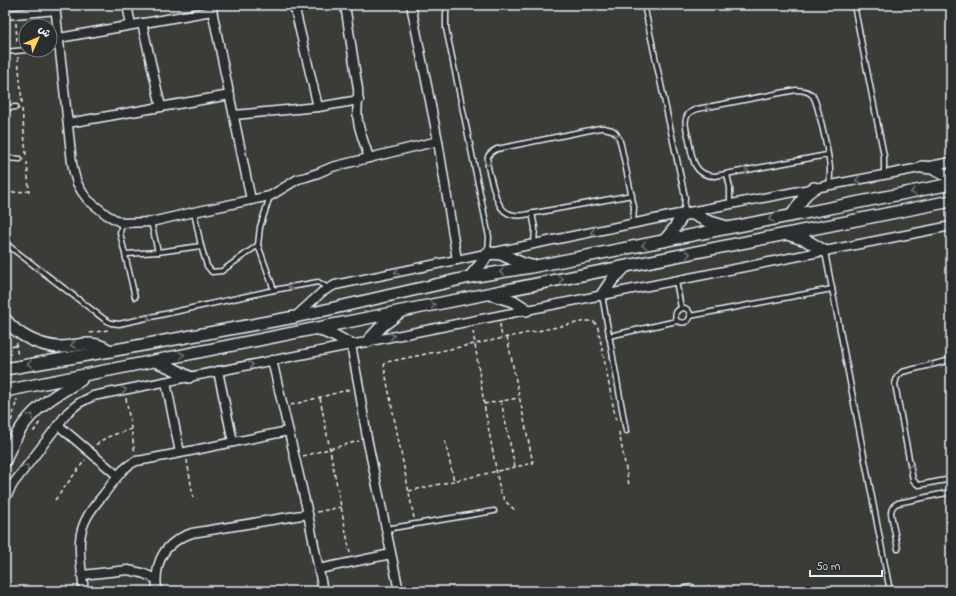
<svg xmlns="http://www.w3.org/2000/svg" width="956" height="596" font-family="'Indie Flower','Playpen Sans Arabic',sans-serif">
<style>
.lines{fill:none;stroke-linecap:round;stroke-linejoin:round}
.lane-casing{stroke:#e8f1f8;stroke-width:7}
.street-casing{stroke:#e8f1f8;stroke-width:11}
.secondary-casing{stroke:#e8f1f8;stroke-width:14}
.path{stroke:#e8f1f8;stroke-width:1.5;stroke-dasharray:4 3;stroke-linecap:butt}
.lane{stroke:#2a2d2e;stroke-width:4}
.street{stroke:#2a2d2e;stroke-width:8}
.secondary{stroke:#2a2d2e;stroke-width:11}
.oneway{stroke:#6c7275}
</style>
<rect width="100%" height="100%" fill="#3b3b37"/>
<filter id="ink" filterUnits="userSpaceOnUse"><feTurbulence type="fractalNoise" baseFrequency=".025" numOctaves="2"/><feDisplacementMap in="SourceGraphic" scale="8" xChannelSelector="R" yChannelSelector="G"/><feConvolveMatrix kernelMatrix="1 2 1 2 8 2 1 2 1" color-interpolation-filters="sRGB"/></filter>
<g filter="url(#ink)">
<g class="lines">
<defs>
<g id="lane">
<polyline points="447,5 446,14 446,28 489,237 488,252"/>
<polyline points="644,5 685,197 684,212"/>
<polyline points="854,5 884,156 884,175"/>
<polyline points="50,48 60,47"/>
<polyline points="5,52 26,50"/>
<polyline points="5,108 16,107"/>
<path d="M827 155 715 176C693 176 692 157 689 140 688 134 684 125 686 119 687 113 692 111 697 109L796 90C803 90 809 91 813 96 818 104 830 159 830 170 830 175 830 180 829 185"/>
<polyline points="5,158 20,159"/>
<polyline points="727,174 730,188 730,205"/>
<path d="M632 195 524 215C499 219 496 198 491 179 489 172 486 163 488 157 489 153 493 151 497 149L600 128H604L612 130 615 132 619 138 621 145 634 207 633 223"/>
<polyline points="270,196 260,227 258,245 274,290"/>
<polyline points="194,212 201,246 207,266 212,272 222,271 258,245"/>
<polyline points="532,213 535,228 534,244"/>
<polyline points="151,222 158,252"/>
<polyline points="122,223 120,233 135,297"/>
<polyline points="5,243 104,319 111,323 119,324 274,290 318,282 328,288"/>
<polyline points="825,252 890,591"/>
<polyline points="126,254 158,252 201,246"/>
<polyline points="676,281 681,308"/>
<polyline points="602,295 626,431"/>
<polyline points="690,316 832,289"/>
<path d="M609 336 677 321C688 327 696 314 685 308 677 308 673 314 677 321"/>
<polyline points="951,360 902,372 897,377 895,384 913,480 917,484 919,485 951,479"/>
<polyline points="386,529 494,511"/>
<path d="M898 549 891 514C891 508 893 505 898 503L951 492"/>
<polyline points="668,591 692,587"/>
</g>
<g id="street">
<polyline points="55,5 72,163 74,173 77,183 82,192 88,200 107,215 122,223 151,222 194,212 270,196 298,179 306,177 318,173 332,167 438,141"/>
<polyline points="127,5 131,25"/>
<polyline points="211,5 251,200"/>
<polyline points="294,5 318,107"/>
<path d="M345 5 358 89C359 100 356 110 358 121 359 131 366 147 369 158"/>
<polyline points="411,5 438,141 457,260"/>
<polyline points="5,15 56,10"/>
<polyline points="142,23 161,107"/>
<polyline points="59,38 212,11"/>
<polyline points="234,115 318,107 359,100"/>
<polyline points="68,123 230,95"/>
<polyline points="296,316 322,292 335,285 684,213 951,162"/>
<polyline points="351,345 359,387 367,438 399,591"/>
<polyline points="272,360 308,514 323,591"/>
<polyline points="218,371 233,442"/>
<polyline points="166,382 180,453"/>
<polyline points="58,425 118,476"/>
<polyline points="5,499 13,484 68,412 79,403 93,396 951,226"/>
<polyline points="319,569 391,554"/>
<polyline points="82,575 128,570 142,573 156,579"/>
<path d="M84 591C82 575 79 557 80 541 81 522 92 508 104 494 110 486 116 478 123 470L129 465 136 461 143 460 185 452 288 431"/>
<path d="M157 591C154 562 163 543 192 533L308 514"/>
</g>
<g id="secondary">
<polyline points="922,167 932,168 951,178"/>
<polyline points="792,215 806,194 814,188"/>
<polyline points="787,234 806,240 824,251"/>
<polyline points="664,241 674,229 684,213 693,214 707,221 727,227"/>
<polyline points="470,277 481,264 488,253 501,254 521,263 531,266"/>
<polyline points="490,294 513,301 527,310"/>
<polyline points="602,295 612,280 625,267"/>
<path d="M5 319C18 336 41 347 62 347 80 346 93 339 110 351"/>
<polyline points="319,329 335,336 351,345"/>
<polyline points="368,341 382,326 399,313"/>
<polyline points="155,361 172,368 189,377"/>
<polyline points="5,369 110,351 295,317 470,277 531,267 951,184"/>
<polyline points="5,391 402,311 951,201"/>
<path d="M5 461C21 416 42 403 81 380"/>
</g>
</defs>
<use href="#lane" class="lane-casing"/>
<use href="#street" class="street-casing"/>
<use href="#secondary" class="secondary-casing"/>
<g class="path">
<polyline points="16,23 17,44"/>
<polyline points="18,57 22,103"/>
<polyline points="22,109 26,155"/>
<polyline points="5,193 29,191 27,161"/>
<polyline points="500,324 502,338"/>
<polyline points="473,331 484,404 500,491 506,502 516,511"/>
<polyline points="90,333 108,330"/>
<polyline points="17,343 16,346 18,356"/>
<polyline points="5,347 16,346"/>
<polyline points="126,398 135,453"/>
<polyline points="320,398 350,553"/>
<polyline points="501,401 515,467"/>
<polyline points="484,404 519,398"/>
<polyline points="291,405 351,389"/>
<polyline points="5,422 11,422 17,399"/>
<polyline points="33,431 34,431 40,422"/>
<polyline points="619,432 629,485"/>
<polyline points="445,441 454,481"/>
<path d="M96 445C105 436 119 433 132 429"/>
<polyline points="303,456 359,441"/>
<polyline points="187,460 193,497"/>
<polyline points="409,491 533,463 507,337"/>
<polyline points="55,500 85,460"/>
<polyline points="317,512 341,507"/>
<polyline points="414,518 384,367 385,363 387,362 586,321 593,321 597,325 598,328 616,421"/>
</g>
<use href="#lane" class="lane"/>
<use href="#street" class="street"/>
<use href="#secondary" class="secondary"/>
</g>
<defs><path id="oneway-chevron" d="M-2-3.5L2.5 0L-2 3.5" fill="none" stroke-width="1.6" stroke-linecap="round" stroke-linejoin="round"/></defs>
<g class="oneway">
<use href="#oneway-chevron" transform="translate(708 107) rotate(169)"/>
<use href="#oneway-chevron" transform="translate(819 117) rotate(-104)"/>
<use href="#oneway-chevron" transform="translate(617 136) rotate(-123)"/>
<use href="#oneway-chevron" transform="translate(488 163) rotate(87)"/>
<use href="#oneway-chevron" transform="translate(746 171) rotate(-11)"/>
<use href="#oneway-chevron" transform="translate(858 180) rotate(169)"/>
<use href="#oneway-chevron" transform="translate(913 192) rotate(169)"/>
<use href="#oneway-chevron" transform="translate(771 219) rotate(169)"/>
<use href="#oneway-chevron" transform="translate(593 232) rotate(169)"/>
<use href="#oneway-chevron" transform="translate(644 245) rotate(169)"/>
<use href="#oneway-chevron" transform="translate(688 254) rotate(-12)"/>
<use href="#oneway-chevron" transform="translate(39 269) rotate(-143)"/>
<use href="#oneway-chevron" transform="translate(397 272) rotate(168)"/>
<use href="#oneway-chevron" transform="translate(502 272) rotate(170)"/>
<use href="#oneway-chevron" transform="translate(561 279) rotate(-11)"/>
<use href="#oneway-chevron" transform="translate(291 287) rotate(170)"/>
<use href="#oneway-chevron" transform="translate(433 305) rotate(-11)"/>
<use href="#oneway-chevron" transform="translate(150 317) rotate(168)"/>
<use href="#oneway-chevron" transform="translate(392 336) rotate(-11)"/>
<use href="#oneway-chevron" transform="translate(73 345) rotate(174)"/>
<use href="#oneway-chevron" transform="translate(182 355) rotate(-11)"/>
<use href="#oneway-chevron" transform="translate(30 364) rotate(171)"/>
<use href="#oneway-chevron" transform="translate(931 364) rotate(-13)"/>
<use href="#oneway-chevron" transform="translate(251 365) rotate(-11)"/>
<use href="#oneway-chevron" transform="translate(124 390) rotate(-12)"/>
<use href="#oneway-chevron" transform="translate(31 416) rotate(-47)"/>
<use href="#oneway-chevron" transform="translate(26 467) rotate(-53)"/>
<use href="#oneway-chevron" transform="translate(911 467) rotate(-101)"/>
</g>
</g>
<rect width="956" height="596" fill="none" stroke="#2a2d2e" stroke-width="20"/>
<rect x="10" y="10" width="936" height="576" fill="none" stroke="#e8f1f8" stroke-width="1.5" filter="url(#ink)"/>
<g transform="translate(38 38) rotate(45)"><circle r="19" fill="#2a2d2e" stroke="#767b7f"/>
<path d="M0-3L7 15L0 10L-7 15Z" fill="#ffd166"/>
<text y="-6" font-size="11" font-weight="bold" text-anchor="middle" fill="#e8f1f8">ش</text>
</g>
<path d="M810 570v6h72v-6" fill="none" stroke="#e8f1f8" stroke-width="2"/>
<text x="816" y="570" font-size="12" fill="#e8f1f8" stroke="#2a2d2e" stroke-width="3" paint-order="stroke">50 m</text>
</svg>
